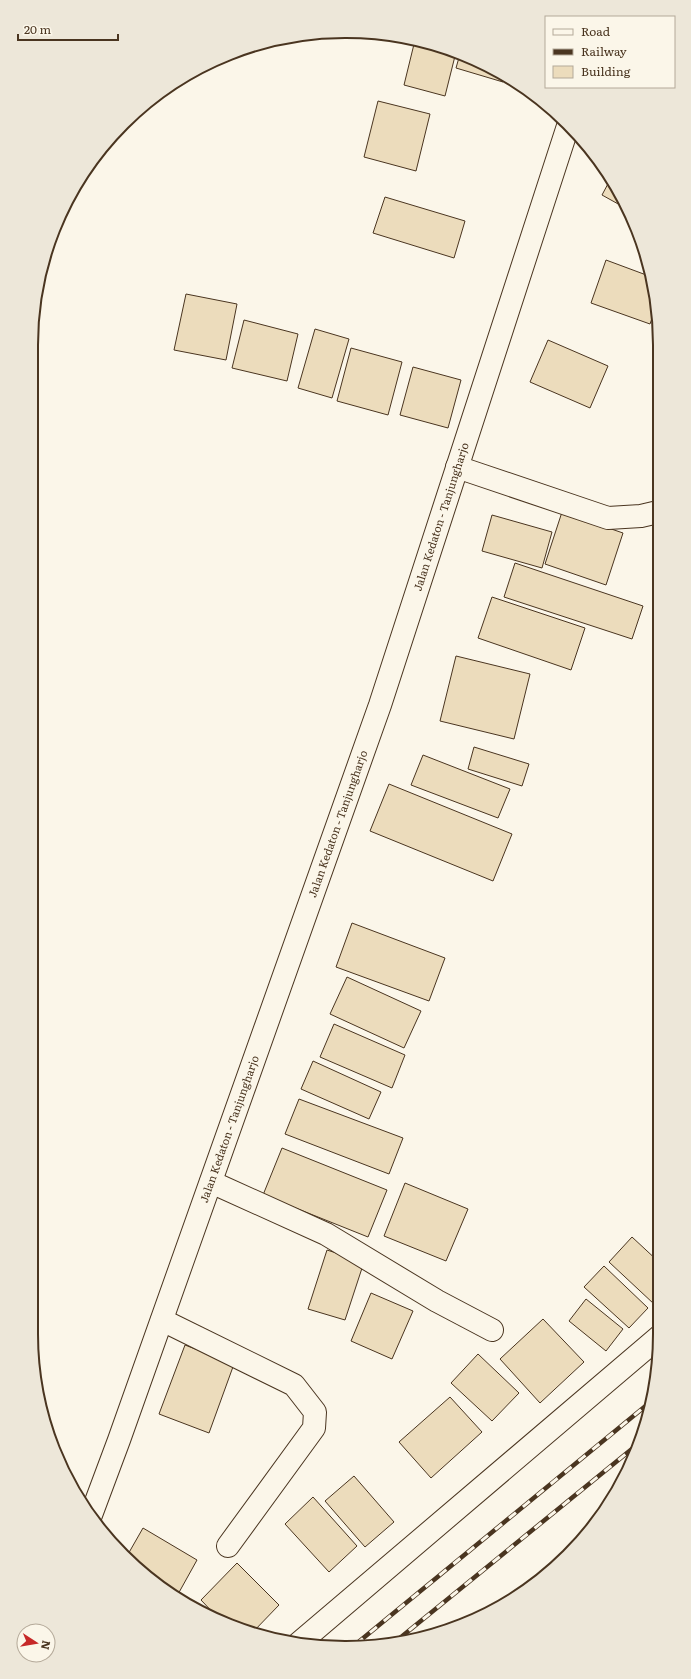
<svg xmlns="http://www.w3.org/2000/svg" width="691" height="1679" font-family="Literata,serif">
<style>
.building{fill:#ecdcbc;stroke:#4a3520}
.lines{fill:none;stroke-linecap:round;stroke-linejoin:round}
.minor-casing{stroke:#4a3520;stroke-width:24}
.minor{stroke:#fbf6e9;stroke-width:22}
.rail-casing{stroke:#4a3520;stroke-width:4.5}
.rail{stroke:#fbf6e9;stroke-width:3;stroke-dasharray:9;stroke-linecap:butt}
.labels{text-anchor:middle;stroke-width:3;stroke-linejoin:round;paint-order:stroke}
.street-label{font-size:11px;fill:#4a3520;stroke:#fbf6e9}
.rim{fill:none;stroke:#4a3520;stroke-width:2}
</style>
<rect width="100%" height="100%" fill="#fbf6e9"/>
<g class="building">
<polygon points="415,40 446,48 456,52 445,96 404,85"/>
<polygon points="460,54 505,77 503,82 456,68"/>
<polygon points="378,101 430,114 416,171 364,157"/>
<polygon points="610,180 628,207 629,210 602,195"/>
<polygon points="385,197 465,221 454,258 373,233"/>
<polygon points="606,260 649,276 657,304 650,324 591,303"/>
<polygon points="186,294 237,304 226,360 174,350"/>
<polygon points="244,320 298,334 287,381 232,368"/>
<polygon points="315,329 349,339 332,398 298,388"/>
<polygon points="548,340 608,366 590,408 530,382"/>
<polygon points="351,348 402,362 388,415 337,401"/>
<polygon points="413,367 461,380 448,428 400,415"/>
<polygon points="562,512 623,533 606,585 545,564"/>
<polygon points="492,515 552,532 542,568 482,551"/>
<polygon points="515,563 643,606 632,639 504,597"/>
<polygon points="492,597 585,628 571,670 478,638"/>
<polygon points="456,656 530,674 514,739 440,721"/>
<polygon points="474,747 529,764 522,786 468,769"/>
<polygon points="423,755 510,789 498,818 411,785"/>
<polygon points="389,784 512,834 493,881 370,831"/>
<polygon points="352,923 445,958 429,1001 336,967"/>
<polygon points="347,977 421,1011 404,1048 330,1014"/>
<polygon points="334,1024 405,1055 392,1088 320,1057"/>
<polygon points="313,1061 381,1092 369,1119 301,1089"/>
<polygon points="299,1099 403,1138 389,1174 285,1134"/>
<polygon points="282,1148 387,1190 368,1237 263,1195"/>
<polygon points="405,1183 468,1209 446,1261 384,1236"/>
<polygon points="660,1227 660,1242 652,1234"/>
<polygon points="632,1237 660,1263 660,1297 654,1304 609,1262"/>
<polygon points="327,1250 364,1262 345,1320 308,1309"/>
<polygon points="604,1266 648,1308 629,1328 584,1287"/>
<polygon points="371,1293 413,1311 392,1359 351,1341"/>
<polygon points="586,1299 623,1329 606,1351 569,1321"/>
<polygon points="543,1319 584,1362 540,1403 500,1359"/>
<polygon points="185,1345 234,1364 209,1433 159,1414"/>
<polygon points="478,1354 519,1393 492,1421 451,1383"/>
<polygon points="450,1397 482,1432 431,1478 399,1442"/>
<polygon points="354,1476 394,1522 365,1547 325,1501"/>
<polygon points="313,1497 357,1546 329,1572 285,1524"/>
<polygon points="143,1528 197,1560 177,1596 127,1556"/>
<polygon points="237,1563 279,1605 252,1633 221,1621 201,1600"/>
<polygon points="191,1599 204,1613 186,1604"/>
</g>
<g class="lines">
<defs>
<g id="minor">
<polyline points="457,467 608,518 641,516 658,512"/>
<polyline points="211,1182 326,1234 437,1301 492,1330"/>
<polyline points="162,1320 294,1385 315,1412 314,1428 228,1546"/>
<path id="s1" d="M91 1515 119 1440 380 705 568 126"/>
<polyline points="298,1644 660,1336"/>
</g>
</defs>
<use href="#minor" class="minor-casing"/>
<use href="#minor" class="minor"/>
<defs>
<g id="rail">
<polyline points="395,1642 638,1444"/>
<polyline points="356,1644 648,1404"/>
</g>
</defs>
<use href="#rail" class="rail-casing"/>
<use href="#rail" class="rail"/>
</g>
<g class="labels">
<g class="street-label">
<text dy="4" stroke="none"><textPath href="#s1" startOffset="1058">Jalan Kedaton - Tanjungharjo</textPath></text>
<text dy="4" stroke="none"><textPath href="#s1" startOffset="734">Jalan Kedaton - Tanjungharjo</textPath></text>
<text dy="4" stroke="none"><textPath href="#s1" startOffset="410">Jalan Kedaton - Tanjungharjo</textPath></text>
</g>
</g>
<path d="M0 0H691V1679H0ZM345 38H346A307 307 0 0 1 653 345V1334A307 307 0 0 1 346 1641H345A307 307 0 0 1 38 1334V345A307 307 0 0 1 345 38Z" fill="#ede7d9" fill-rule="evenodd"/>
<path class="rim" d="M345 38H346A307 307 0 0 1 653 345V1334A307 307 0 0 1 346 1641H345A307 307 0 0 1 38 1334V345A307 307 0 0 1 345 38Z"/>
<rect x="545" y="16" width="130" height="72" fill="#fbf6e9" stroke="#b4a999"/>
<rect x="553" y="29" width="20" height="6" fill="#fbf6e9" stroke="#b4a999"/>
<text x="581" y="36" font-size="12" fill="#4a3520">Road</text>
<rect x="553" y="49" width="20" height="6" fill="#4a3520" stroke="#b4a999"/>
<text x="581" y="56" font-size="12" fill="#4a3520">Railway</text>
<rect x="553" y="66" width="20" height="12" fill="#ecdcbc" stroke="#b4a999"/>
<text x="581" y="76" font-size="12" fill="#4a3520">Building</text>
<g transform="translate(36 1643) rotate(102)"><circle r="19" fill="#fbf6e9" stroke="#b4a999"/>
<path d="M0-3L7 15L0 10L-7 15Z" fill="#c62828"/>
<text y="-6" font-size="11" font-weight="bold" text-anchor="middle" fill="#4a3520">N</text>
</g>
<path d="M18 34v6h100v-6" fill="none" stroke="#4a3520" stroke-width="2"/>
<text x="24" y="34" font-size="12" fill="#4a3520" stroke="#fbf6e9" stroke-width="3" paint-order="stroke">20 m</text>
</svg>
